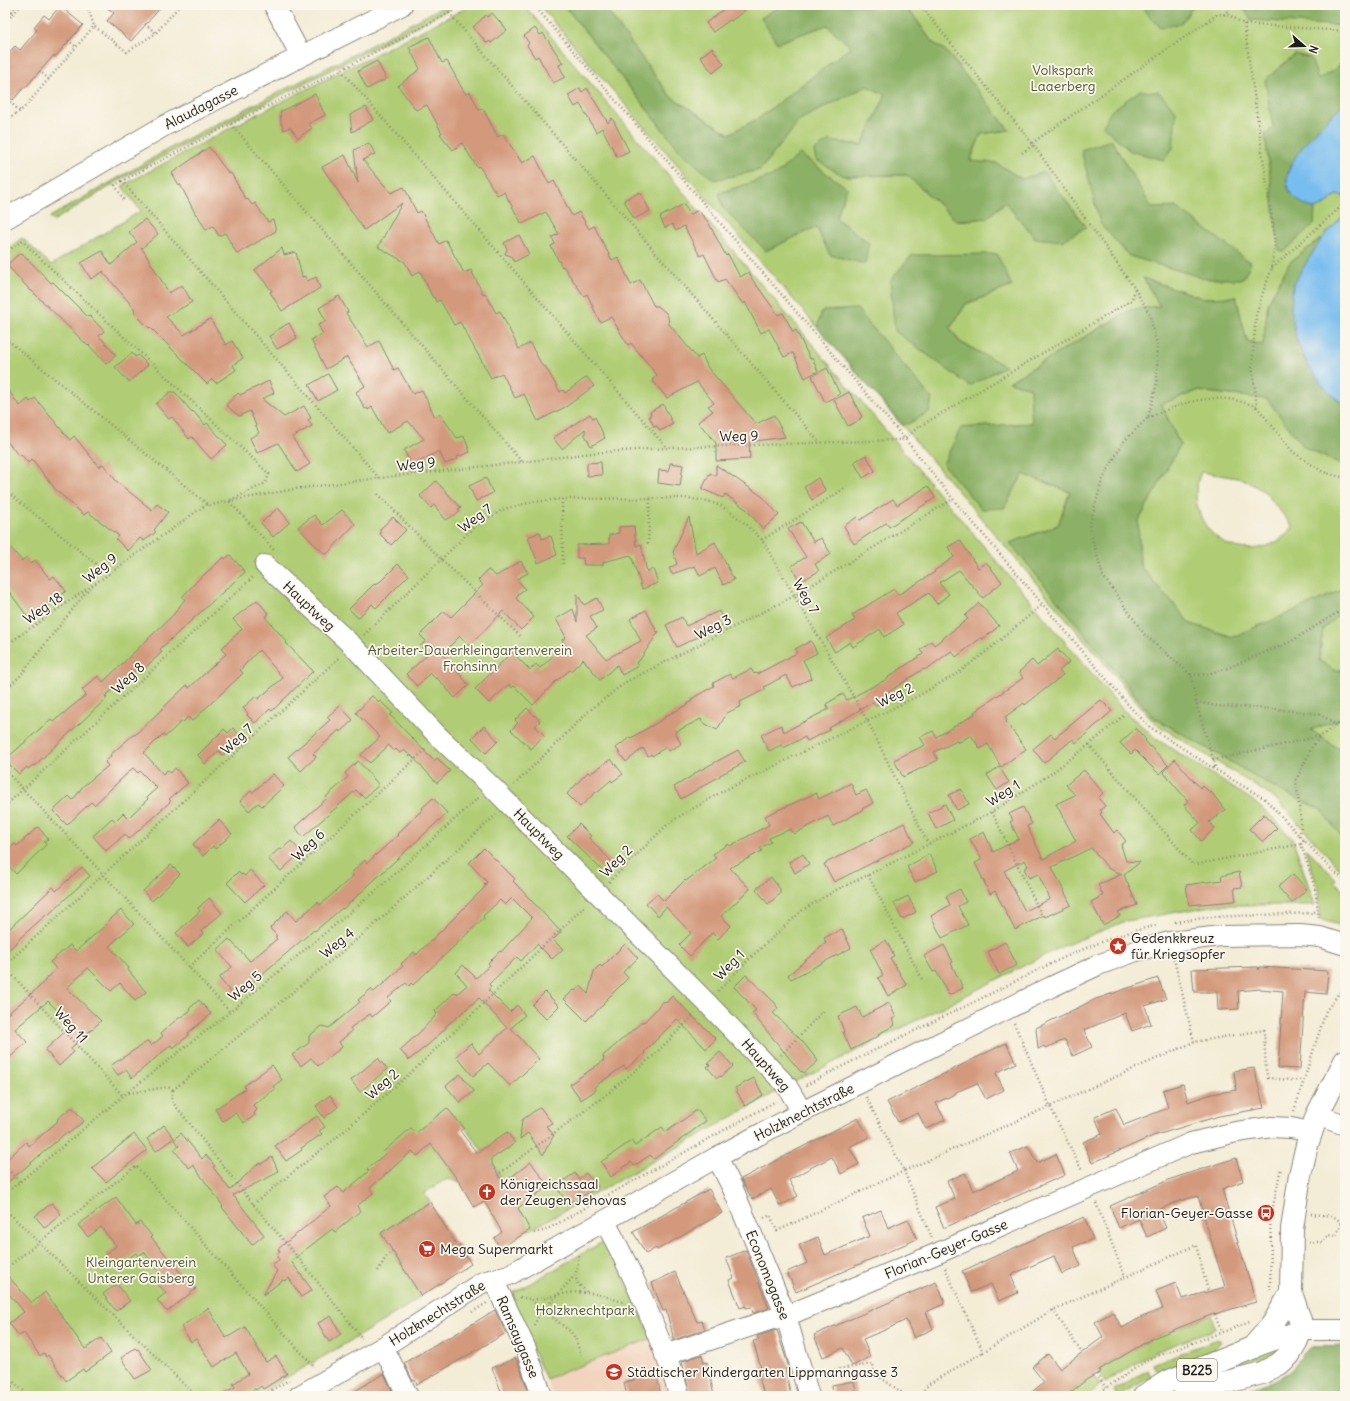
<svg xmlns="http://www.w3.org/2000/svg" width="1350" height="1401" font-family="Delius,sans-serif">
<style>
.built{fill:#f2d4be}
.green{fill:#b0cd74;stroke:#667448;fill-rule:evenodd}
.forest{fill:#8cb066;stroke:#546641}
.water{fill:#78bdef;stroke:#4a6c86}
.building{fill:#d3997b;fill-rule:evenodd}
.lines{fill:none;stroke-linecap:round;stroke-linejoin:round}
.minor-casing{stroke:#888479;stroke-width:22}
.major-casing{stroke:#888479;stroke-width:24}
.path{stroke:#888479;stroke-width:2.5;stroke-dasharray:1 3;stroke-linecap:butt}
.minor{stroke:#fff;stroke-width:20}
.major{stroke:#fff;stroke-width:22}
.labels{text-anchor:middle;stroke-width:3.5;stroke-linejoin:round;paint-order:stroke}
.shield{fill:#fbf7ec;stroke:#5f5e5a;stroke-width:1}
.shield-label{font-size:13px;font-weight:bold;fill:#1c1c1c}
.park-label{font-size:14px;fill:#505a3b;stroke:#fbf7ec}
.street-label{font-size:14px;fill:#1c1c1c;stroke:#fbf7ec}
.poi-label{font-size:14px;fill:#1c1c1c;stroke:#fbf7ec;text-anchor:start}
</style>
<rect width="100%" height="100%" fill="#fbf7ec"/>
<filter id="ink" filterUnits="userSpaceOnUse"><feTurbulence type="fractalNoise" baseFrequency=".025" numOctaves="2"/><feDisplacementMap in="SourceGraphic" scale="8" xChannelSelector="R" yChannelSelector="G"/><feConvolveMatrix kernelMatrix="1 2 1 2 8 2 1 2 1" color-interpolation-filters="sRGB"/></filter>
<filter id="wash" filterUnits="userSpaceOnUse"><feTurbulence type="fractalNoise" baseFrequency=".012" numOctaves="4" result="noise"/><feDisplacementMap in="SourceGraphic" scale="16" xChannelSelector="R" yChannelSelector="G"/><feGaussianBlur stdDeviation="0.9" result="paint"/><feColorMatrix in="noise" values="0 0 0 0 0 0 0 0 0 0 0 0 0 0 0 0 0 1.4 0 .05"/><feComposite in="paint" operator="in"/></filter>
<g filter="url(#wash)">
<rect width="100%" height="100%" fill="#f3ecd6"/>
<polygon class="built" points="652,1338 670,1396 552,1396 546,1379"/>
<g class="green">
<polygon points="446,5 457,5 192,141 127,176 53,221 50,217 179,143 356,53"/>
<polygon points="472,5 524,5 1123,710 1158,740 1252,800 1275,820 1293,840 1315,905 1217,905 1126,921 1061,947 787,1086 530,1230 496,1169 462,1123 435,1149 460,1183 449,1179 443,1181 424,1193 430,1202 381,1233 421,1296 404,1308 362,1334 255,1396 5,1396 5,251 22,238 51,265 141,211 122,186 236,125"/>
<path d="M539 5H564L681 152 760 170 801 119 867 86 886 94 862 145 829 141 844 176 907 175 957 221 987 218 1005 202 1035 238 1022 179 996 163 970 162 981 134 1009 130 946 51 932 42 913 15 901 5H1345V103L1327 119 1323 206 1337 195H1344L1345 214 1322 238 1290 262 1268 303 1263 345 1247 341 1236 297 1203 298 1143 278 1160 306 1130 310 1010 381 1030 388 1032 423 961 428 1004 508 1023 474 1070 492 1058 525 1011 543 1153 717 1281 791 1320 809 1345 841V873L1341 870 1276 799 1155 723 901 424ZM1111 140 1152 208 1251 262 1243 279 1100 223ZM775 175 869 243 830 255 817 227 719 193ZM1012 286 966 304 950 328 960 342 1004 366 895 331Z"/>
<polygon points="603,5 782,5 761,18 827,25 851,47 759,118 729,134 670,96"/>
<path d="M1197 391 1267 399 1304 447 1345 467V589L1233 637 1191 624 1140 566 1138 522 1180 445 1161 404ZM1201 472 1243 479 1265 492 1293 527C1286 535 1278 543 1266 546 1221 561 1182 514 1201 472Z"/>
<polygon points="1345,610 1345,669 1335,671 1319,661 1323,629"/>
<polygon points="1345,717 1345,753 1310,730"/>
<polygon points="1307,849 1336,879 1334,882 1345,890 1345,928 1336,924 1321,920 1318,887 1306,852"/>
<polygon points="606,1240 652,1338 546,1379 508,1296"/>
<polygon points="1211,1315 1215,1329 1155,1352 1105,1382 1099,1370 1153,1338"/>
<polygon points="1217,1339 1221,1341 1214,1350 1164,1371 1156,1370 1153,1364"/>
<polygon points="1276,1345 1283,1349 1265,1362 1207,1378"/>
<polygon points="1148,1370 1151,1377 1117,1396 1114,1390"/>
<polygon points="1093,1375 1100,1385 1087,1396 1066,1396"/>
</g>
<g class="forest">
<polygon points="564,5 603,5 670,96 729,134 759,118 851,47 827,25 777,43 761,18 782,5 901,5 913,15 932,42 946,51 1009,130 981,134 970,161 996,163 1022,179 1044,172 1086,227 1062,241 1035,238 1005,202 987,218 957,221 907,175 844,176 816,160 814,151 829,141 862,145 886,95 867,86 801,119 760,170 714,180 681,152"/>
<polygon points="1143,5 1191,5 1192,8 1181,24 1160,27 1146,13"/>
<polygon points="1242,5 1345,5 1345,26 1251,20"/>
<polygon points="1295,54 1311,58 1318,80 1345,62 1345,103 1327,119 1308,206 1315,209 1314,224 1284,252 1279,250 1265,135 1273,128 1265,80"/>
<polygon points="1139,91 1159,92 1176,111 1173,148 1164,160 1130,151 1103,126 1111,111"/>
<polygon points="1111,140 1152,208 1176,207 1251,263 1243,279 1207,279 1129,256 1100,223 1081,150"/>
<polygon points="800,154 847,188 836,218 869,243 865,264 830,255 816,227 766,251 723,208 719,193 775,175"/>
<polygon points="1322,238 1293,284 1291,309 1296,339 1308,365 1322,385 1338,400 1345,404 1345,467 1304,447 1267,399 1197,391 1161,404 1180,445 1138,522 1140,566 1191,624 1233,637 1345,589 1345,610 1323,629 1319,660 1335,671 1345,669 1345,717 1311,730 1345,753 1345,841 1320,809 1281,791 1153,717 1010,543 1058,525 1070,492 1023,474 1004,508 981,509 943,464 961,428 1032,423 1030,388 1009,382 1130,310 1160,306 1143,278 1203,298 1236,297 1247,341 1263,345 1268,303 1290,262"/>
<polygon points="997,254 1012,286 966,304 950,328 960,342 1005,366 970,386 895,331 890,281 912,255"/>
<polygon points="857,309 932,399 929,412 908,424 901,424 817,327 822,311"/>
<polygon points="1345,1346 1345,1396 1235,1396 1246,1394 1251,1388 1273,1381 1289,1372 1305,1352 1312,1347"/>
</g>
<g class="water">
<path d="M1345 103V196L1337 195 1323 206 1315 209C1304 205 1288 197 1287 183 1285 157 1327 120 1345 103Z"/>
<polygon points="1345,214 1345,404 1338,400 1322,385 1308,365 1296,339 1291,309 1293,284 1322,238"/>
</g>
<g id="blocks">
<g class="building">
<polygon points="104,5 163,5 131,41 107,21 114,13"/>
<polygon points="729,5 752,5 731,21 730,20 713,32 706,23"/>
<polygon points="60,6 83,25 55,57 54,55 26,87 25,86 13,100 5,95 5,58 15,46 20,50 37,30 34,27 44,15 49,19"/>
<polygon points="492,13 507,30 491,43 490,41 487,43 473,27 486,15 487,17"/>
<polygon points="535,28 540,35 543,33 563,63 559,65 565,77 553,83 538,56 535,58 527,45 529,43 524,36"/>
<polygon points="429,37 442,63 447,61 463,90 466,94 470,92 479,110 483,109 498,137 503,134 522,163 535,156 549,184 554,181 572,216 579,212 589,229 594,226 612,260 618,257 631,285 640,280 654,306 658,306 666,313 668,317 669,324 697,358 702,355 708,368 756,424 774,415 785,437 749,442 750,459 716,461 716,443 698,422 713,411 708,406 714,403 697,382 667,398 652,380 657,375 631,343 628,345 611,317 600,322 587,294 584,296 563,266 562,267 551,246 555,244 552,237 559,234 546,212 522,224 504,192 497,195 479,166 477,167 462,143 453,150 440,134 442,133 427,105 416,110 398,86 420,69 409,47"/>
<polygon points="712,48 724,64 713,73 700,57"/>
<polygon points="377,61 386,79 367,89 358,71"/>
<polygon points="580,88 582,92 587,88 608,123 612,118 629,151 617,157 602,128 596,132 580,104 575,107 568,95"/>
<polygon points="315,94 325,115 308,124 312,128 298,138 290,127 284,130 281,123 280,112"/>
<polygon points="366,107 373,120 352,132 350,115"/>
<polygon points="369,143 375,154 363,160 391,193 404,187 417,213 421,211 439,244 446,240 464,273 471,270 483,294 485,293 496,313 500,311 519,349 530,343 543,367 545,366 560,392 563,390 565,393 587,377 594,386 567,406 538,421 524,394 515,398 502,373 491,378 460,322 454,325 440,300 436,302 434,297 433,298 420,271 412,276 405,262 378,247 402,203 364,230 322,167 345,155 358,183 354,150"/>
<polygon points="209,147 229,174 231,173 246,200 248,199 252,205 255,203 268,222 273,220 276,231 237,254 225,233 219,236 213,226 206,230 197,214 196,215 180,184 179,185 172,173"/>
<polygon points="640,192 650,211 634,219 624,200"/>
<polygon points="684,204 690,215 698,210 708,222 726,256 728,254 740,277 749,272 752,279 778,315 783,313 793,332 796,330 810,359 812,358 818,371 805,378 793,353 784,357 769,329 761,333 745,302 743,304 725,279 718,282 704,254 700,256 684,226 676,231 672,224 665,228 660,217"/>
<polygon points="145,219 158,234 142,248 141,247 169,293 182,285 192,302 166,317 184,335 210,319 226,345 232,341 243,358 233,365 236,370 216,383 212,379 207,384 150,327 149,328 135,314 134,308 103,272 104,271 91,279 81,263 102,251 111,265 137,242 129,232"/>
<polygon points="519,235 529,254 514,262 511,256 505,254 507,249 504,243"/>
<polygon points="282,248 284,255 296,252 302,277 305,276 307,281 316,277 320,288 282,311 270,292 272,291 255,270"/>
<polygon points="20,253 21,254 22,253 51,283 53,282 88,317 90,316 104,331 99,336 116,355 106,364 89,345 88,346 32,291 31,291 7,265"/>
<polygon points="339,296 348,312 346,313 368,347 379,341 394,370 398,368 413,394 422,390 435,417 440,414 457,438 464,436 470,452 457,457 458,459 445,464 439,451 412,466 404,450 424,439 408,421 387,433 372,407 368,410 367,408 365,409 356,392 365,386 347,357 326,369 311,340 323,334 318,325 326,321 319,308"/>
<polygon points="289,323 297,338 277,349 269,336 275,333 274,332"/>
<polygon points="132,353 135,357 138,355 148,365 129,382 115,367"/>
<polygon points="827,368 840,394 825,402 812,376"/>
<polygon points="328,374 337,390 318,401 309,385"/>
<polygon points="269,381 274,393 262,399 284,417 304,406 311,418 308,420 312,426 292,437 310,464 297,472 278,443 257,453 250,438 259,433 250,411 239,416 226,405 238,393 240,395"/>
<polygon points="5,386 20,406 28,399 30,402 35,398 70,440 74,436 99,467 103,464 117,482 152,510 157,504 168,512 154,530 156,532 144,541 140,538 128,551 116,539 119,536 88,512 84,515 56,490 32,459 28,463 21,454 19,456 5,439"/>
<polygon points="170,392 175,392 192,412 193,411 205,425 207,423 227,445 211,459 192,437 189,439 172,417 169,419 156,404"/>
<polygon points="849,392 862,417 859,419 860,420 848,426 834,400"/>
<polygon points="663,404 673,424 660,431 657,426 654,427 649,416 651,415 650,412"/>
<polygon points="590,414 593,418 595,417 605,438 591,446 585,435 585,429 562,449 553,438"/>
<polygon points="866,455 875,471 863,478 854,462"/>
<polygon points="601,462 602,475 587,476 587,463"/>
<polygon points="670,463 683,465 680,486 658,483 659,470 669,471"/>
<polygon points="716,465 763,497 779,515 763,529 746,509 725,494 723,498 702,489 710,473 716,476"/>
<polygon points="486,478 493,493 476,501 469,486"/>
<polygon points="818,478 826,491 812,500 804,487"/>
<polygon points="436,481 461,508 458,509 460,512 446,520 434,505 431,508 420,496"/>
<polygon points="928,486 935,498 889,527 886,523 854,544 847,533 848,533 844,526 857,517 860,520 893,499 897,505"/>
<polygon points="278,508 290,522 273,537 261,523"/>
<polygon points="342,510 355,524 326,555 311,541 298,527 314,515 323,525"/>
<polygon points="393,517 406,530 391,545 380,534 380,529"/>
<polygon points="689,517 696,553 715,542 734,580 723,585 715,568 700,576 695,566 672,574 669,568 677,564 673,552"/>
<polygon points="801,522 814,542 821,538 831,554 815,564 819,571 800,582 791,566 806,557 788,529"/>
<polygon points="634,526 636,546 641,544 647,572 653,569 658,583 642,589 631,555 603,562 603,565 584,565 583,558 577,558 577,545 609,544 609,535 619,533 619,527"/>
<polygon points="540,532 542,539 551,536 557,555 538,563 528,537"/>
<polygon points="960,540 978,568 986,562 1002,582 983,598 959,570 939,583 949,594 937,604 929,593 896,613 903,625 884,637 880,629 853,647 850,642 835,652 826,638 855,620 852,615 894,589 898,595 935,572 934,571 954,557 948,547"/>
<polygon points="5,541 22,561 26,557 31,564 35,560 50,579 54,576 66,591 30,620 5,586"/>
<polygon points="230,555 245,572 160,649 162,652 142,671 139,667 105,696 107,698 34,766 33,765 28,769 27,767 19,774 5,760 51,719 53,722 86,695 82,690 98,676 103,682 174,614 185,599 182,597 198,580 224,557 225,559"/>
<polygon points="521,561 528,573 517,579 525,589 518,594 519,595 516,598 534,617 521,630 503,611 469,646 460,636 442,654 469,685 455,698 437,678 436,679 430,673 417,686 406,674 428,654 420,646 426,641 420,635 444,611 451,617 483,585 478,580 488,570 496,576"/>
<polygon points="398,564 409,575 376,608 372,604 358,618 349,609 374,584 375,585 381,581"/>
<polygon points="577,594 584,605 597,598 603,610 590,616 597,628 586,635 606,659 641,641 630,619 646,610 657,632 659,631 639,661 636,662 638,666 622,675 617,665 600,680 583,659 571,671 570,670 555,682 533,705 514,686 512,688 509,684 489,703 475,689 512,652 530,670 536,664 540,668 565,645 562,640 566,637 556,619 573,609 577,622"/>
<polygon points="257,600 269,614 265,617 287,642 286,643 313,671 272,711 270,709 255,723 247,715 248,713 243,708 256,696 258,699 283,678 259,650 240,670 243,673 239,677 192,721 188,717 182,723 181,722 165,737 163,734 144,753 163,774 167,770 171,773 175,768 188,783 169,799 171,801 129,839 125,834 106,851 93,836 112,818 115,821 123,813 128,818 148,799 147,797 157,788 140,771 138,773 133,768 94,805 91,802 67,825 53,811 69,796 73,800 83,786 108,766 105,762 111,756 110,755 133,735 135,735 187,685 189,688 226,654 221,649 242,629 233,619"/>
<polygon points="979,603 999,626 983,639 981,638 956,657 952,651 950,652 931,666 924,670 923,669 889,692 892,698 875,706 873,702 829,728 830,730 807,741 805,737 783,748 781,745 769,751 761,735 781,725 784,732 829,709 826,704 843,694 847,700 889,678 888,677 923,654 920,650 931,641 934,645 968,619 965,616"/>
<polygon points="719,611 725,624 677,647 666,625 682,617 686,626"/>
<polygon points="811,641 817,653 803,660 812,678 793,687 786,675 764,687 766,689 740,702 741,706 727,713 717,730 702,722 701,719 675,732 681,744 669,751 666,747 652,756 651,754 648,756 643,748 626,762 616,748 630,737 631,738 665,718 664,717 689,704 688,703 692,701 691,699 714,686 713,683 730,674 733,678 751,669 754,674 756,673 757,674 797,653 795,649"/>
<polygon points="1058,649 1060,653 1061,652 1069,662 1059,671 1063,675 1025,705 1024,703 1005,717 1007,721 1006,722 1026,749 1001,767 988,744 980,749 971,735 958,743 957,741 934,752 938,760 903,777 894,760 925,745 920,737 933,731 936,737 975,714 974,712 1023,678 1019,672 1032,660 1037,666"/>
<polygon points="372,696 379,702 380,701 393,713 390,715 434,761 437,758 450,771 437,783 411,755 410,756 404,750 400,753 396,749 394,751 389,745 370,763 361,755 380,737 356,713"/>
<polygon points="1101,700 1112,711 1076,743 1073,739 1044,763 1033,749 1051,734 1055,738"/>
<polygon points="340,706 353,720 340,732 339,730 313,754 316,757 301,771 288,757 330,720 327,717"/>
<polygon points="527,708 540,721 535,726 544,735 531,749 511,730 518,723 515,720"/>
<polygon points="484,726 498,741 486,753 472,738"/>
<polygon points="233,728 241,737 223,755 219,751 205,764 198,755 224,729 228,733"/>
<polygon points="1136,728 1146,740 1145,741 1168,765 1159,774 1135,750 1131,754 1120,743"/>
<polygon points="738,750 745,762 720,775 720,776 681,799 674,787 695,774 695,773"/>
<polygon points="611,759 623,774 612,782 611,780 597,792 596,792 580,807 567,794 588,772 590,774"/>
<polygon points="1175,759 1200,788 1202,785 1210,793 1211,792 1225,810 1209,822 1215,828 1201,841 1192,830 1200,823 1184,805 1188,801 1163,772"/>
<polygon points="358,761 379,785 364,798 356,790 303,837 295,827 327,798 326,797 348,777 345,773"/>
<polygon points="999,767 1009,782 997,790 987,775"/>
<path d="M1084 770 1103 793 1098 798 1105 806 1100 810 1102 812 1100 814 1114 833 1117 830 1126 841 1121 845 1126 861 1140 862 1124 875 1137 905 1118 912 1120 916 1103 925 1091 902 1103 895 1098 885 1122 874 1109 869 1091 848 1052 867 1071 905 1045 917 1044 915 1015 930 995 891 990 894 975 863 981 860V858L970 839 984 832 993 852 1019 839 1010 822 1013 820 1009 814 1023 807 1032 824 1027 826 1043 859 1076 841 1056 804 1075 795 1066 785ZM1025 860 1028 866 1024 869 1029 878 1038 874 1050 899 1025 911 1004 871Z"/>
<polygon points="273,774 284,786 262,806 258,803 249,811 240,801 251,791 252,793"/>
<polygon points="851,783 856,795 866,790 873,803 862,809 863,810 833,826 828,816 794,834 791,829 769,838 771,842 760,848 762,851 730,868 750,889 721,916 731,926 718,939 712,933 690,956 679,945 691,933 666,907 658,916 646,903 657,894 664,901 685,880 686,881 716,858 713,854 728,844 730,846 769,825 765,816 816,793 819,799"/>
<polygon points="961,789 969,804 957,810 949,795"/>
<polygon points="433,798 447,813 343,909 342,908 315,931 314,930 235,997 219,978 232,967 217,950 229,939 250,961 277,939 275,937 277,936 270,928 287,911 296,921 318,902 320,905 353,876 351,873 365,860 367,863 398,835 397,834 420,812 423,809 422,808"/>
<polygon points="945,804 953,820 936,829 928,813"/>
<polygon points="1264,814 1277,828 1263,842 1249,829"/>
<polygon points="219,820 232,834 215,849 213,846 203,856 193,844"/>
<polygon points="904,823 914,842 834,882 824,864"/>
<polygon points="579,824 591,836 589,838 614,864 605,873 567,836"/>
<polygon points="38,827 48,839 44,842 46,845 16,874 5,862 5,853 15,844 17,846"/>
<polygon points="291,841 301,852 281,871 268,859 280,848 281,850"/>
<polygon points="484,848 515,879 513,881 561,932 553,940 563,949 552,959 537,944 521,961 517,957 489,984 491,987 488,990 510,1012 517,1005 525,1015 511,1028 539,1059 510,1086 488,1063 473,1076 456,1056 471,1043 479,1054 507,1028 479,998 445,1027 446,1028 429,1044 409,1060 400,1050 419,1033 437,1014 435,1011 455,992 457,994 467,985 456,973 463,965 476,978 490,965 488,963 500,951 501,952 532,918 512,898 505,905 500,900 483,916 484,918 413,985 411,983 409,986 406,983 388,998 391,1001 372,1017 370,1014 350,1028 352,1031 339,1042 342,1047 318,1066 311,1058 301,1066 292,1055 309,1043 309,1036 322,1026 329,1028 360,1002 358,1000 371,989 374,992 403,966 401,964 414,952 416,955 437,935 486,886 484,885 487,882 469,863"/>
<polygon points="803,854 809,864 795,873 789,862"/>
<polygon points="929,854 938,871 915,882 907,867"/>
<polygon points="171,865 180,874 152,901 143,891"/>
<polygon points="82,867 90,876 48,915 47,914 19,939 19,940 5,953 5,925 9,929 53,887 56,891"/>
<polygon points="250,870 264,885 245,902 227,883 238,872 241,875 243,874 245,876"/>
<polygon points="1239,872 1242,887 1234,888 1236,901 1189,905 1186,885 1222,880 1221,876"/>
<polygon points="1293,874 1307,889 1292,903 1278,887"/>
<polygon points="771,877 780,889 780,894 768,904 756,889"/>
<polygon points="960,889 966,902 958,906 968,925 942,938 931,916 950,905 946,896"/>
<polygon points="908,896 916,912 902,919 894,903"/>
<polygon points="209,898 222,913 201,931 203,934 188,947 176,933 200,911 198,908"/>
<polygon points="121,910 134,924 109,946 129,968 128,970 146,992 135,1001 120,983 111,991 88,968 67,988 101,1021 71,1048 74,1052 59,1066 45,1050 72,1025 48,1001 15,1029 27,1042 5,1062 5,1016 38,988 56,969 50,962 70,945 76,951 107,924 106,923"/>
<polygon points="842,929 851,948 791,979 788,975 826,943 824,938"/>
<polygon points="886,940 894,956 890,958 907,985 888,996 878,978 883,975 870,949"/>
<polygon points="1005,942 1017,965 999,974 988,952"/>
<polygon points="625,944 638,958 623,972 628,978 603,1003 604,1004 586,1021 564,999 574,990 575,991 581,986 588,994 594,971 600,965 602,967"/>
<polygon points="944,945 953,962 951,963 963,988 949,995 936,971 933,972 924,956"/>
<polygon points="1258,967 1259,970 1260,967 1328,971 1326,994 1305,992 1300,1069 1278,1068 1283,991 1260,989 1238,991 1239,1009 1218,1010 1217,992 1194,992 1192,969"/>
<polygon points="746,975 775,1003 778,1009 773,1013 802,1041 818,1061 804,1073 802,1071 801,1072 752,1013 756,1010 734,987"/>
<polygon points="1158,978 1166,999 1145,1006 1151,1024 1132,1031 1125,1013 1084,1030 1092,1047 1073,1056 1065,1040 1045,1048 1044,1046 1038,1049 1036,1028 1096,999"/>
<polygon points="545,992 559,1006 546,1019 532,1005"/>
<polygon points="672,996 716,1039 706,1049 677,1019 644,1052 645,1053 626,1069 624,1066 594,1087 596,1090 581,1100 570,1084 602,1062 604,1059 603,1056 643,1021 644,1022 664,1001 666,1003"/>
<polygon points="199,1000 211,1014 188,1033 189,1035 173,1048 171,1045 132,1078 126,1070 118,1075 111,1066 113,1064 148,1041 151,1046 163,1036 161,1033 176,1020 190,1011 189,1009"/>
<polygon points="889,1003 896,1017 892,1019 895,1025 878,1034 879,1036 851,1050 843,1032 844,1031 838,1016 857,1007 862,1017"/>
<polygon points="1006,1043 1016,1063 996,1073 1004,1090 986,1099 977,1083 956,1092 955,1094 936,1103 945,1120 926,1129 918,1113 898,1122 887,1102"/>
<polygon points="720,1052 733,1066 721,1077 720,1076 717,1078 707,1067 710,1065 708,1063"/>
<polygon points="378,1058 387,1069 360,1092 351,1080"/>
<polygon points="272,1065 282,1080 273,1086 275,1089 253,1105 257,1110 254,1113 255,1115 244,1123 235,1113 223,1121 215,1109 245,1089 244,1086"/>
<polygon points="1254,1068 1264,1108 1219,1116 1153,1136 1092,1163 1083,1142 1102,1134 1095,1117 1116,1108 1124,1125 1168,1108 1163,1090 1183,1084 1188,1102 1212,1094 1236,1090 1234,1071"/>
<polygon points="460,1074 474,1091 460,1103 446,1086"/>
<polygon points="754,1078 763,1095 745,1106 735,1088"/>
<polygon points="330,1095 338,1107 324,1118 316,1106"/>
<polygon points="72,1107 84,1121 68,1134 67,1132 5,1185 5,1161 26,1142 29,1146 58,1121 57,1119"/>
<polygon points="540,1107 552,1123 546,1126 554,1135 543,1155 528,1133 520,1139 522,1120"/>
<polygon points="447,1108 464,1128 460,1131 477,1153 507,1132 515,1143 490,1160 503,1183 531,1162 548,1186 518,1208 530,1230 500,1248 494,1238 502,1232 484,1201 474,1207 460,1183 431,1144 417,1156 412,1151 370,1188 373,1193 357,1206 360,1211 335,1232 332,1229 291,1261 312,1290 301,1297 289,1278 285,1281 283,1280 263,1295 277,1271 272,1265 279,1260 276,1255 280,1252 278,1249 331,1206 324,1197 338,1187 343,1193 369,1171 367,1169 385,1154 383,1152 411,1128 416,1133"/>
<polygon points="697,1110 706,1121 654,1159 650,1155 634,1166 631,1162 611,1177 601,1162 631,1141 635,1146 662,1127 666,1132"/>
<polygon points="317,1116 325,1127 319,1131 322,1134 301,1148 302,1150 286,1161 275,1146"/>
<polygon points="858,1118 869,1137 849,1147 859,1164 841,1174 832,1157 810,1168 789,1180 798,1196 780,1206 771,1189 752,1199 741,1179"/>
<polygon points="164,1125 174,1138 156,1151 147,1139"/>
<polygon points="181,1133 202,1159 206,1155 215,1166 213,1167 230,1190 259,1163 261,1164 272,1157 278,1171 273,1175 233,1195 264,1235 252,1245 222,1207 223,1206 193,1165 189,1168 174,1150 179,1146 174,1140"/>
<polygon points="134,1134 147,1150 106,1182 92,1168"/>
<polygon points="1028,1146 1037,1163 1056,1154 1065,1175 944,1228 935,1207 955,1199 947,1181 965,1173 973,1191 996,1181 1018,1171 1010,1153"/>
<polygon points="1236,1158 1243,1181 1222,1189 1256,1302 1211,1315 1153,1338 1099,1370 1100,1372 1086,1380 1066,1396 1027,1396 1044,1382 1032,1367 1048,1354 1060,1369 1103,1337 1095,1322 1113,1312 1122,1328 1142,1317 1163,1309 1156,1291 1176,1283 1182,1299 1225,1287 1198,1196 1179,1201 1158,1210 1166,1228 1147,1237 1139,1219 1119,1228 1110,1206 1171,1179"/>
<polygon points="575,1173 579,1179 586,1173 598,1187 574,1202 573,1200 568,1204 556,1186"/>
<polygon points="709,1189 722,1213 657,1250 656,1248 646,1254 633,1232"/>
<polygon points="116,1197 136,1225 140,1222 152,1236 151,1237 183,1276 185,1274 196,1289 168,1311 166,1311 157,1300 166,1293 154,1280 160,1273 144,1252 138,1256 136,1253 116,1267 106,1254 116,1246 101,1227 88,1237 78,1225"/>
<polygon points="430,1202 456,1244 458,1243 471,1264 421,1296 381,1233"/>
<polygon points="52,1203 61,1214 45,1228 35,1216"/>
<polygon points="881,1210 888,1228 908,1219 917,1239 796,1292 787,1272 807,1263 799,1245 818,1237 825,1255 870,1236 862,1218"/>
<polygon points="1084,1217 1093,1239 1073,1247 1081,1266 1062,1274 1054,1256 1011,1275 1018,1293 999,1301 991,1284 971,1292 962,1271"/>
<polygon points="746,1250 769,1308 753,1313 751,1307 746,1308 746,1306 740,1308 729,1280 734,1278 726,1258"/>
<polygon points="675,1272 697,1322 702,1321 705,1329 674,1340 666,1310 663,1311 652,1283"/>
<polygon points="7,1275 32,1303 45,1292 85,1349 101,1338 111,1353 85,1372 83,1369 66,1381 48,1355 46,1357 44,1353 40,1356 24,1333 19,1336 9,1323 24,1312 5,1289 5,1277"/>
<polygon points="936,1282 944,1299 944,1304 926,1312 933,1329 914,1338 906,1320 885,1330 863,1339 870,1357 852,1366 843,1348 823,1357 814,1335"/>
<polygon points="117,1284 130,1301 116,1311 103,1294"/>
<polygon points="208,1308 226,1338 245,1327 266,1362 276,1356 287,1374 263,1389 261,1386 256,1390 255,1389 242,1396 218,1396 235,1387 233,1384 248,1374 236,1353 214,1367 196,1339 191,1342 181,1327"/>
<polygon points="495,1310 506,1333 417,1385 415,1380 413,1381 404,1363 448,1337 449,1338"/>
<polygon points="331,1316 341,1334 329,1342 318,1323"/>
<polygon points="777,1330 789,1368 785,1369 791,1396 764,1396 757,1368 761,1368 753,1341 759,1340 757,1336"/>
<polygon points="135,1348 137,1350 138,1349 152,1370 135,1379 121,1358"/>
<polygon points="702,1355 704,1363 707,1362 714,1396 690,1396 682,1361"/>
<polygon points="516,1358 522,1373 530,1396 503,1396 492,1368"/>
<polygon points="384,1374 395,1396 347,1396 373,1380"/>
<polygon points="657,1375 661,1396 627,1396 624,1382"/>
<polygon points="854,1381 857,1396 833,1396 832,1385"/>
</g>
</g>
</g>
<g filter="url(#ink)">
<use href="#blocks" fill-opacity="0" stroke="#888479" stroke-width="1"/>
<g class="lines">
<defs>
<g id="minor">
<polyline points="274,5 301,56"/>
<polyline points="5,219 164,126 402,5"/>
<polyline points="265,565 353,646 439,737 491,786 707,1003 787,1086 802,1112"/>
<polyline points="1317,1115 1345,1125"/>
<polyline points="717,1157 733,1189 786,1316 809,1396"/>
<path d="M605 1222C626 1260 644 1300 660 1341 667 1359 675 1377 679 1396"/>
<polyline points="493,1279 526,1349 542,1396"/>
<polyline points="383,1347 408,1396"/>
<polyline points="1252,1348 1301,1330 1345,1330"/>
<polyline points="665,1355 772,1319 786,1316 938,1253 1191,1143 1236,1132 1272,1127 1291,1128 1311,1132"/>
<polyline points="299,1396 383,1347 483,1282 509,1275 717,1157 802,1112 1051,987 1098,965 1136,951 1170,942 1221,936 1300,935 1320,937 1345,945"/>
</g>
<g id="major">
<polyline points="1144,1396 1167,1382 1252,1348 1272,1325 1291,1293"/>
<polyline points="1184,1396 1204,1388 1262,1373 1279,1364 1289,1355 1295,1345 1301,1330 1300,1320 1291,1293 1292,1229 1300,1175 1307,1145 1317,1115 1345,1061"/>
</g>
</defs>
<use href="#minor" class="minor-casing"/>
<use href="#major" class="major-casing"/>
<g class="path">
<polyline points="87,5 94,26"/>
<polyline points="534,5 905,439 953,499 1131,708 1150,727 1216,770 1265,799 1334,872 1345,880"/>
<polyline points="5,6 14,13"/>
<polyline points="12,12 15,5"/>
<polyline points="449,13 820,443"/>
<polyline points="1224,15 1232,5"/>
<polyline points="5,23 21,5"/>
<polyline points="145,24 156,33"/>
<polyline points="1244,24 1275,241 1272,268 1262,295 1256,316 1252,366 1257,407 1293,452 1323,472 1345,478"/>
<polyline points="68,40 76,47"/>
<polyline points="341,70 666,447"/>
<polyline points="39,71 49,79"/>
<polyline points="10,102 20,111"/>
<polyline points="5,121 23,109 94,26 127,52 156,33 180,5"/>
<polyline points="231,124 522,462"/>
<polyline points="1032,143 1218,14 1229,15 1244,24 1345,31"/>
<polyline points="1022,153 1033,145"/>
<polyline points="122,181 115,185 124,200"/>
<polyline points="5,253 22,241 269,474 266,483 229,501 274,550"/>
<polyline points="1272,268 1345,203"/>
<polyline points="1135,289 1149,313 1157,344 1157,383 1148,418 1123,442 1102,481 1089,527 1103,576 1145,635 1191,675 1196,702 1216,769"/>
<polyline points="5,338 207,504"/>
<path d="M1148 418C1185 401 1217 390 1257 407"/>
<polyline points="379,478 122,181 231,124 341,70 464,5"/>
<polyline points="5,490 107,573"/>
<polyline points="378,494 441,559 520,636"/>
<polyline points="562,499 563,564"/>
<polyline points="762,540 847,487"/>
<polyline points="648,544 650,498"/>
<polyline points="364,635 475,526 504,509 532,502 562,499 684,498 708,501 721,506 732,513 747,525 762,540 867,720 928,844"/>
<polyline points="5,641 12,641 88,588"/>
<polyline points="1191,675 1207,674 1225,669 1290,642 1345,608"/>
<polyline points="5,690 20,676 90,587 207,504 211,505 229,501 295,489 379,478 522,462 592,453 666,448 897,440 905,439 917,428 1132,300 1135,289 1032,143 920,5"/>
<polyline points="1196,702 1217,706 1276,709 1319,714 1337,725"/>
<polyline points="1089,745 1124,715"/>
<polyline points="1213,760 1321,736"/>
<polyline points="5,770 104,875 230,1012"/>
<polyline points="514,785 590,710 626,682 794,596 953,499"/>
<polyline points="5,806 253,577"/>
<polyline points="992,812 1042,916"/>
<polyline points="1300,836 1301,823 1296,780 1313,745 1321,736 1337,725 1345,722"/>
<polyline points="1304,840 1301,844 1315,888 1319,919"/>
<polyline points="868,875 923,981"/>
<polyline points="609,882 670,822 725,790 918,696 958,673 987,651 1043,604"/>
<polyline points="1175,922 1210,917 1313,913 1318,910"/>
<polyline points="1174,959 1194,1042 1264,1030 1266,1071 1268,1078 1303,1081"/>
<polyline points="5,965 340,657"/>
<polyline points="5,967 123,1096"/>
<polyline points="189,967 427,748"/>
<polyline points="718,991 750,958 804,909 836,890 868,875 992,812 1049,775 1089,745 1193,865 1301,844"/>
<polyline points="1014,1023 1050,1106 1082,1171"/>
<polyline points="781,1055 825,1009"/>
<path d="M806 1085C863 1055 921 1028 978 1000 1036 971 1094 939 1158 925"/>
<polyline points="173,1090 372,927 496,815"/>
<polyline points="173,1090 171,1100 253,1204 300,1260 362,1338 361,1338"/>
<polyline points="129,1093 168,1087 173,1090"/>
<polyline points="866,1097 904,1171 1194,1042"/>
<polyline points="1294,1111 1326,1011 1345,985"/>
<polyline points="5,1166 20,1182"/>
<polyline points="500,1173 602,1098 653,1056 695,1014"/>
<polyline points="5,1194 123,1096 230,1012 378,889 479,797"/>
<polyline points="1096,1203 1125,1277"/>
<polyline points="253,1204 336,1138 414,1070 586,905"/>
<polyline points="10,1214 196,1396"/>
<polyline points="1311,1214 1333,1216 1341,1222"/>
<polyline points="764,1218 770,1215 777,1231 904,1171 932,1238"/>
<polyline points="534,1233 544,1231 776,1101"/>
<polyline points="1309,1242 1323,1242 1328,1235 1336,1236 1341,1222 1345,1223"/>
<polyline points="945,1268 983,1352 1053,1310 1196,1245 1208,1291"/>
<polyline points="5,1269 136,1166 314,1367"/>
<polyline points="378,1271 387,1255 393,1251"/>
<polyline points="575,1275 578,1284 587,1292"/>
<polyline points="1270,1290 1271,1245 1270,1221 1281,1168"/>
<path d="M520 1297C543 1303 548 1295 569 1293 589 1290 607 1297 626 1303"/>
<polyline points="531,1300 571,1332 575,1338 581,1355"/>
<polyline points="1053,1310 1082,1353"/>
<polyline points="472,1312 487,1303"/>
<polyline points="1215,1314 1221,1332"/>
<polyline points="534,1325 538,1317 575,1275 577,1270 579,1255"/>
<polyline points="819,1372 873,1364 874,1373 907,1396"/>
<polyline points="5,1374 29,1396"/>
<polyline points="1097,1374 1106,1388"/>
<polyline points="5,1391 15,1384"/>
<polyline points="261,1396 289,1380"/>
<polyline points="919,1396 929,1384 983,1352"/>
<polyline points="1094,1396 1149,1359 1250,1322"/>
</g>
<use href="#minor" class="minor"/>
<use href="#major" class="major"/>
</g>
</g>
<defs>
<symbol id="sight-disc" viewBox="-11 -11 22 22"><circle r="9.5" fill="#c8321e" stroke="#fbf7ec"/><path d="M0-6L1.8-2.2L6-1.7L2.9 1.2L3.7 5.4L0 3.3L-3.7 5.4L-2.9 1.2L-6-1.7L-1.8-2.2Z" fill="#fff"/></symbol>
<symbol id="church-disc" viewBox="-11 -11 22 22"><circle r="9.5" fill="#c8321e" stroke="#fbf7ec"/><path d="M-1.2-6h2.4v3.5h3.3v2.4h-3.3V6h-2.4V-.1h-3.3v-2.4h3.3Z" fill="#fff"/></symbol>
<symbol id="bus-disc" viewBox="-11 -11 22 22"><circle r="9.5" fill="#c8321e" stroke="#fbf7ec"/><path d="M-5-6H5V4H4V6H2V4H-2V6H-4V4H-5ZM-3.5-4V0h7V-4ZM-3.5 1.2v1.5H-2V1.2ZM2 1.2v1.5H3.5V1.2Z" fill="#fff"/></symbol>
<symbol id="supermarket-disc" viewBox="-11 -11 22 22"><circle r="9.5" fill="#c8321e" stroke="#fbf7ec"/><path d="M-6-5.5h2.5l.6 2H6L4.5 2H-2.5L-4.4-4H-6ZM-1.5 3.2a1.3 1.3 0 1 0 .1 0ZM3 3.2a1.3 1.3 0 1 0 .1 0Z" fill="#fff"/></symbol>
<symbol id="school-disc" viewBox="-11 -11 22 22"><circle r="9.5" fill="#c8321e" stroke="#fbf7ec"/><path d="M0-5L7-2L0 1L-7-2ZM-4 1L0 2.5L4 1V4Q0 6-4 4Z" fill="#fff"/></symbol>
</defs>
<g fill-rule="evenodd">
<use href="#sight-disc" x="1108" y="936" width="20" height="20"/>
<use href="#church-disc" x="477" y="1182" width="20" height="20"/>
<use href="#bus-disc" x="1256" y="1203" width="20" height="20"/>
<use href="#supermarket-disc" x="417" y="1239" width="20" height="20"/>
<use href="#school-disc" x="604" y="1362" width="20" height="20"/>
</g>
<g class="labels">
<rect class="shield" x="1177" y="1359" width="40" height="22" rx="3"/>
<g class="shield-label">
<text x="1197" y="1375">B225</text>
</g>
<g class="park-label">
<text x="1063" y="75">Volkspark<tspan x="1063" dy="16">Laaerberg</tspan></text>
<text x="470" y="655">Arbeiter-Dauerkleingartenverein<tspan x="470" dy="16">Frohsinn</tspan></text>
<text x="141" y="1267">Kleingartenverein<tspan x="141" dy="16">Unterer Gaisberg</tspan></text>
<text x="585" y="1315">Holzknechtpark</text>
</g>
<g class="street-label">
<text transform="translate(201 107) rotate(-27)" y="5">Alaudagasse</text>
<text transform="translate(739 436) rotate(-1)" y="5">Weg 9</text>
<text transform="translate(416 464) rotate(-6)" y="5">Weg 9</text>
<text transform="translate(475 518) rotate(-36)" y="5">Weg 7</text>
<text transform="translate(100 568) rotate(-38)" y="5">Weg 9</text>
<text transform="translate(806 596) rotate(60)" y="5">Weg 7</text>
<text transform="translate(309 606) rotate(43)" y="5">Hauptweg</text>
<text transform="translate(43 608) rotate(-35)" y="5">Weg 18</text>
<text transform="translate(713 627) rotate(-27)" y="5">Weg 3</text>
<text transform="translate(128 678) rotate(-43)" y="5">Weg 8</text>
<text transform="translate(895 695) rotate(-26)" y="5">Weg 2</text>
<text transform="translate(237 739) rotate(-43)" y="5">Weg 7</text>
<text transform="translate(1003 793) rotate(-32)" y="5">Weg 1</text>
<text transform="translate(539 834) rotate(45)" y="5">Hauptweg</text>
<text transform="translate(308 845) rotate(-43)" y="5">Weg 6</text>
<text transform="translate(616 861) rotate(-45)" y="5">Weg 2</text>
<text transform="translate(337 943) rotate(-39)" y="5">Weg 4</text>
<text transform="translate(729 965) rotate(-46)" y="5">Weg 1</text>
<text transform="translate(245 986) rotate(-40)" y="5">Weg 5</text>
<text transform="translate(71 1025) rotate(48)" y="5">Weg 11</text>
<text transform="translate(766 1065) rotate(48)" y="5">Hauptweg</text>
<text transform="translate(382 1084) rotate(-41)" y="5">Weg 2</text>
<text transform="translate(804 1112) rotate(-27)" y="5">Holzknechtstraße</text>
<text transform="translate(946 1249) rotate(-23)" y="5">Florian-Geyer-Gasse</text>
<text transform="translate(768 1275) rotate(68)" y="5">Economogasse</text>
<text transform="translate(437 1313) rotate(-32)" y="5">Holzknechtstraße</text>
<text transform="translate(518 1337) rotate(67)" y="5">Ramsaygasse</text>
</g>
<g class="poi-label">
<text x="1131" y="943">Gedenkkreuz<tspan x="1131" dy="16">für Kriegsopfer</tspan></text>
<text x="500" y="1189">Königreichssaal<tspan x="500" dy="16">der Zeugen Jehovas</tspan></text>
<text x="1253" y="1218" text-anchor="end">Florian-Geyer-Gasse</text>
<text x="440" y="1254">Mega Supermarkt</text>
<text x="627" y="1377">Städtischer Kindergarten Lippmanngasse 3</text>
</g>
</g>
<rect width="1350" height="1401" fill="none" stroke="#fbf7ec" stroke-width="20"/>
<g transform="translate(1304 46) rotate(110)" stroke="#fbf7ec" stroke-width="3" paint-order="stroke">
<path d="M0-3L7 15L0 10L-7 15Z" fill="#1c1c1c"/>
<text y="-6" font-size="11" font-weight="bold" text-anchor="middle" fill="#1c1c1c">N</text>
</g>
</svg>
